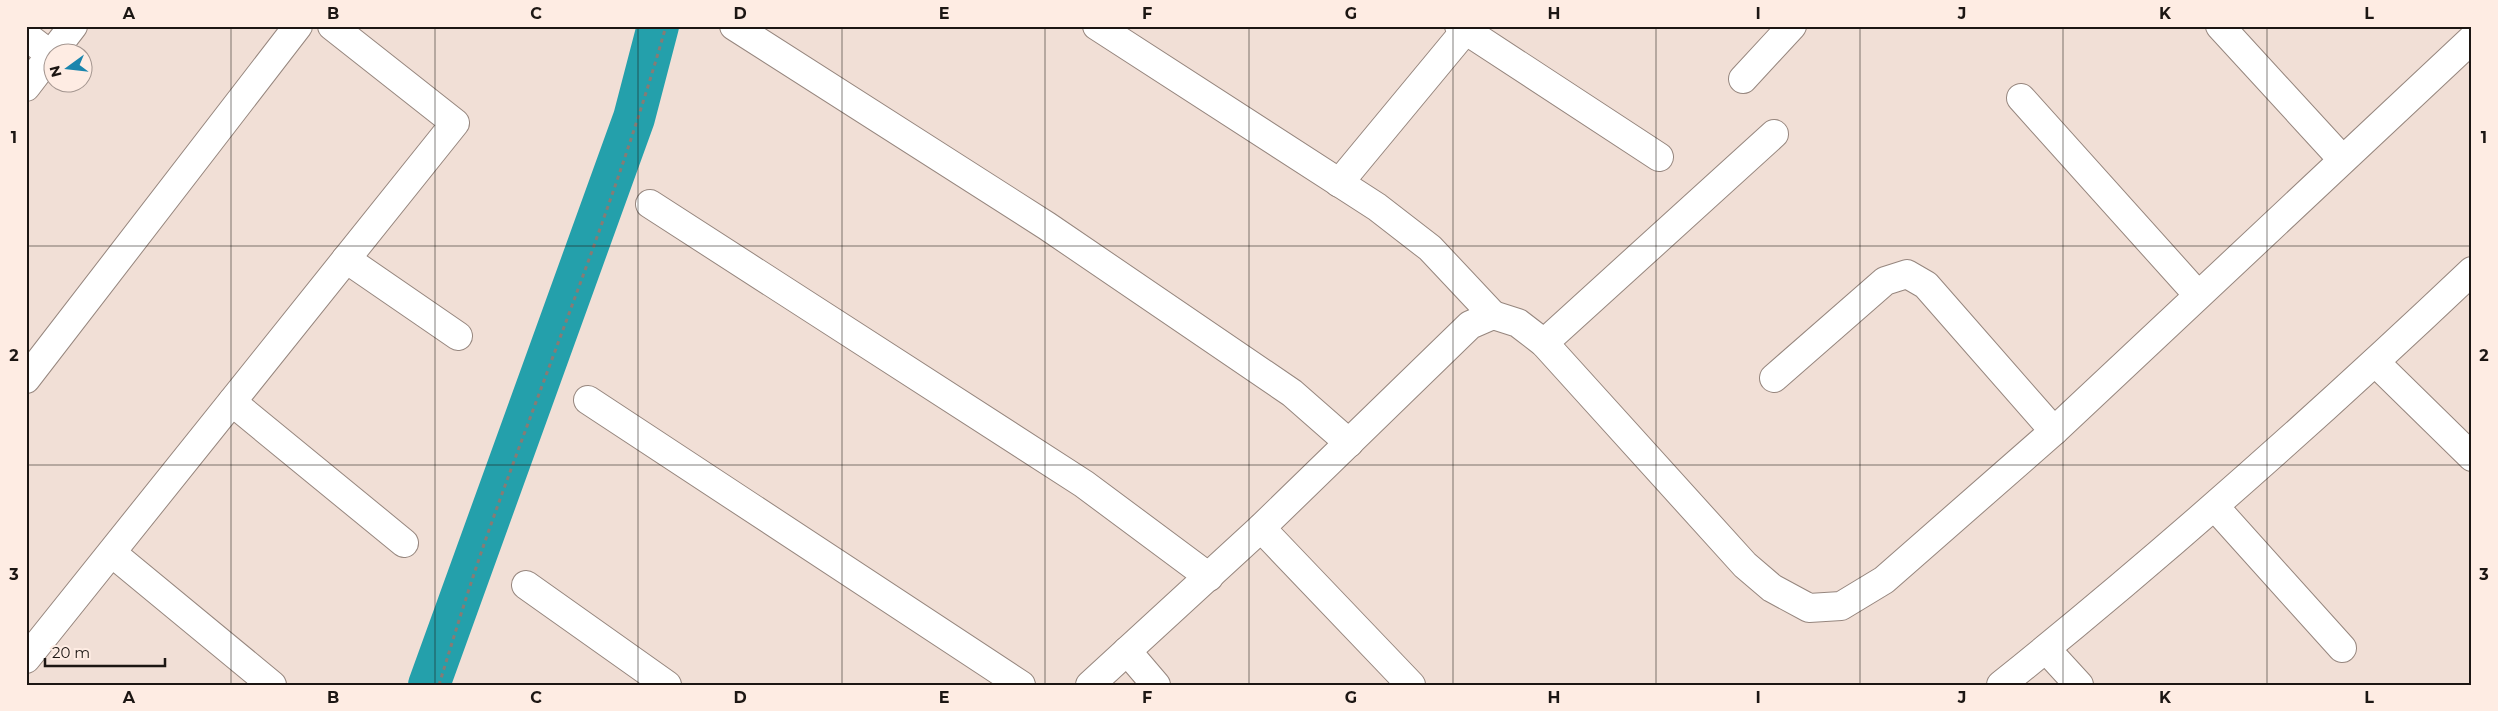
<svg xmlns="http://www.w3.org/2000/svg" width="2498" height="711" font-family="Montserrat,sans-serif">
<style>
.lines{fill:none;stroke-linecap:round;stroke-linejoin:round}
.canal{stroke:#24a0ab;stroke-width:42}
.minor-casing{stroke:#96867e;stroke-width:30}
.path{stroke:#877b75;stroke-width:3;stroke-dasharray:4 4;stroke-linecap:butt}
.minor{stroke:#fff;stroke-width:28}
.grid{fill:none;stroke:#1c1613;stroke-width:1;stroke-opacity:0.55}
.neatline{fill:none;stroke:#1c1613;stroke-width:2}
.grid-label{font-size:16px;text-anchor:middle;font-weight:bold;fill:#1c1613}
</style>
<rect width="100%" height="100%" fill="#f1dfd6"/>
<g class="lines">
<polyline class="canal" points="429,685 634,118 658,26"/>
<defs>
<g id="minor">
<polyline points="734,26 1047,226 1292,393 1349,443"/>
<polyline points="1097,26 1377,207 1430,248 1493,315"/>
<polyline points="1459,26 1659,157"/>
<polyline points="2220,26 2342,159"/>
<polyline points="26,36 51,55"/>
<polyline points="53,52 73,26"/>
<polyline points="1743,79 1792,26"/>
<polyline points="26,87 52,53"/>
<polyline points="2021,98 2198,295"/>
<polyline points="1339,183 1469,26"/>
<polyline points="650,204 1084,484 1209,577"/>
<polyline points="346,259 458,336"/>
<polyline points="1544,343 1774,134"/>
<polyline points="2375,362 2472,457"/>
<polyline points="1774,378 1885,281 1907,274 1926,285 2054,431"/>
<polyline points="26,379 298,26"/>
<polyline points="588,400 1021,685"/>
<polyline points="232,402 404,543"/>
<polyline points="2215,507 2342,648"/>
<polyline points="1261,528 1411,685"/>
<polyline points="112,553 272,685"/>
<polyline points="526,585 667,685"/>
<polyline points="2046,649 2079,685"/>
<polyline points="1127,651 1156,685"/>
<polyline points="26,659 455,123 332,26"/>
<polyline points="1090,685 1261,528 1470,325 1493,315 1518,323 1544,343 1745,565 1772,588 1809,608 1841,606 1884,580 2054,431 2472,39"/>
<path d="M2001 685C2164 554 2320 415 2472 271"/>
</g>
</defs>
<use href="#minor" class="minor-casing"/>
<path class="path" d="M439 685C455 633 471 581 489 530 549 362 617 198 666 26"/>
<use href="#minor" class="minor"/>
</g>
<path class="grid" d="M231 26V685M435 26V685M638 26V685M842 26V685M1045 26V685M1249 26V685M1453 26V685M1656 26V685M1860 26V685M2063 26V685M2267 26V685M26 246H2472M26 465H2472"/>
<rect width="2498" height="711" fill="none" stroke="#feece3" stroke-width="55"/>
<g transform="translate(68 68) rotate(255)"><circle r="24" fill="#feece3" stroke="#a49690"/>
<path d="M0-4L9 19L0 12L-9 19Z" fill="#1a85ad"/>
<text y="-8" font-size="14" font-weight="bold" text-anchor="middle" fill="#1c1613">N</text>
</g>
<path d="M45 658v8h120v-8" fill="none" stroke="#1c1613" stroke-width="2.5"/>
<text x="52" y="658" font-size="15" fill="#1c1613" stroke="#feece3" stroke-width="4" paint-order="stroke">20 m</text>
<rect x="28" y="28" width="2442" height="656" class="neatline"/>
<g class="grid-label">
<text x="129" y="19">A</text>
<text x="333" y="19">B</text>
<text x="536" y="19">C</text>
<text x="740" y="19">D</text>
<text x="944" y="19">E</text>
<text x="1147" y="19">F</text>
<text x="1351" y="19">G</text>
<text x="1554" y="19">H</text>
<text x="1758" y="19">I</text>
<text x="1962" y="19">J</text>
<text x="2165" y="19">K</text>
<text x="2369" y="19">L</text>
<text x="14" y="143">1</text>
<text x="2484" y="143">1</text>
<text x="14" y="361">2</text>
<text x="2484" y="361">2</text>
<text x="14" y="580">3</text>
<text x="2484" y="580">3</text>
<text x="129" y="703">A</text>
<text x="333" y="703">B</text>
<text x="536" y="703">C</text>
<text x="740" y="703">D</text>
<text x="944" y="703">E</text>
<text x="1147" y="703">F</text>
<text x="1351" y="703">G</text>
<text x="1554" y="703">H</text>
<text x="1758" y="703">I</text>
<text x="1962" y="703">J</text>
<text x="2165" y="703">K</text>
<text x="2369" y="703">L</text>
</g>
</svg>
